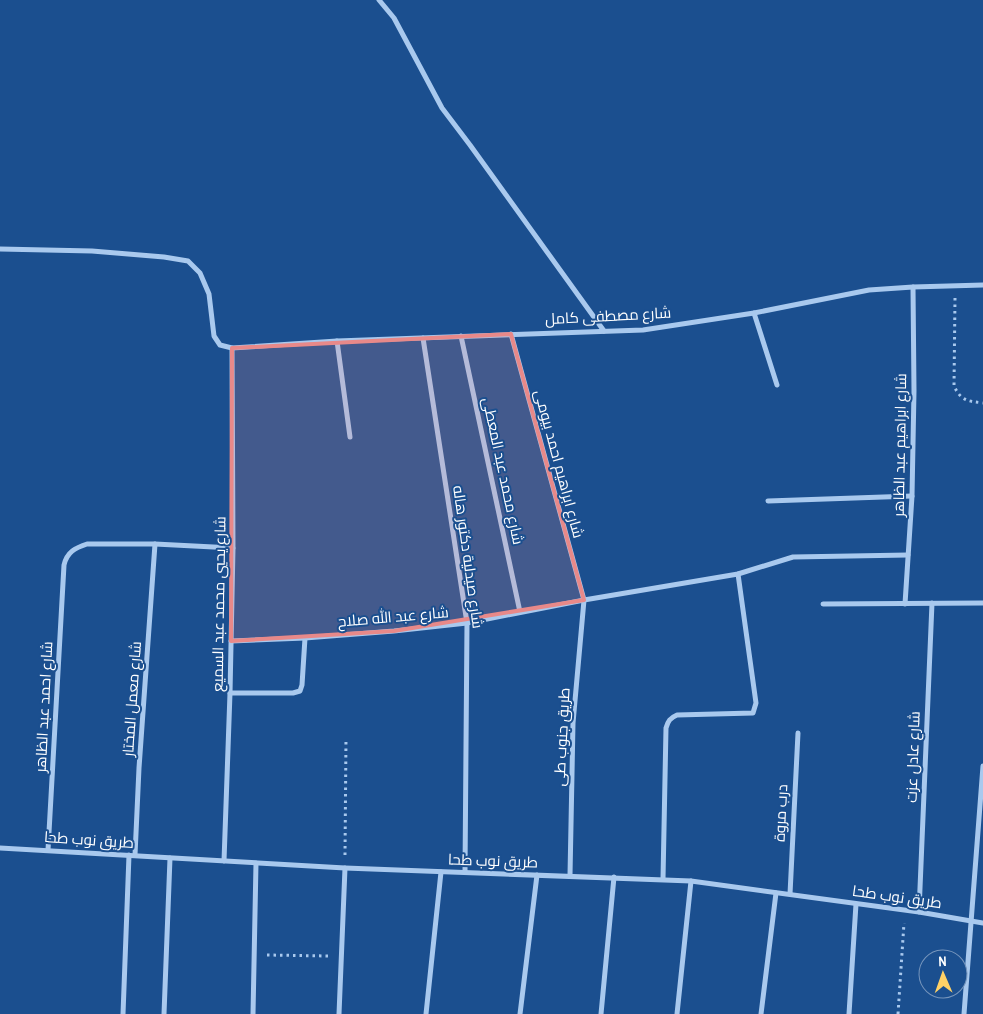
<svg xmlns="http://www.w3.org/2000/svg" width="983" height="1014" font-family="'Archivo Narrow',Cairo,sans-serif">
<style>
.lines{fill:none;stroke-linecap:round;stroke-linejoin:round}
.path{stroke:#a9c9ee;stroke-width:3;stroke-dasharray:2.5 4;stroke-linecap:butt}
.minor{stroke:#a9c9ee;stroke-width:5}
.marked{fill:#e88989;fill-opacity:0.2;stroke:#e88989;stroke-width:4;stroke-linejoin:round}
.labels{text-anchor:middle;stroke-width:4;stroke-linejoin:round;paint-order:stroke}
.street-label{font-size:15px;fill:#fff;stroke:#1b4f8f}
</style>
<rect width="100%" height="100%" fill="#1b4f8f"/>
<g class="lines">
<g class="path">
<path d="M955 298 954 386C961 401 968 401 983 403"/>
<polyline points="345,855 346,738"/>
<polyline points="267,955 328,956"/>
<polyline points="898,1014 904,923"/>
</g>
<g class="minor">
<polyline points="379,0 394,18 442,108 470,145 604,331"/>
<polyline points="0,249 92,251 164,257 188,261 200,273 209,294 214,336 220,345 232,348 337,341 643,330 754,313 869,290 913,287 983,285"/>
<polyline points="754,313 777,385"/>
<polyline points="511,334 584,600 573,723 570,875"/>
<polyline points="461,336 520,612"/>
<polyline points="423,338 467,623 465,872"/>
<polyline points="337,341 350,437"/>
<polyline points="768,501 912,496"/>
<polyline points="823,604 983,603"/>
<polyline points="905,604 912,496 914,391 913,287"/>
<polyline points="231,641 305,638 394,631 467,623 584,600 738,574 793,557 908,555"/>
<polyline points="230,693 293,693 300,691 302,685 305,638"/>
<polyline points="0,848 345,868 691,881 919,912 983,923"/>
<path d="M48 850 64 565C67 552 75 548 87 544H155L233 548"/>
<polyline points="135,855 139,768 155,544"/>
<polyline points="224,861 230,693 233,548 232,348"/>
<path d="M663 879 666 728C668 721 670 718 677 715L753 713 756 703 738 574"/>
<polyline points="790,894 798,733"/>
<polyline points="919,912 932,603"/>
<polyline points="123,1014 129,855"/>
<polyline points="164,1014 170,858"/>
<polyline points="253,1014 256,863"/>
<polyline points="339,1014 345,868"/>
<polyline points="426,1014 441,872"/>
<polyline points="520,1014 537,875"/>
<polyline points="601,1014 614,877"/>
<polyline points="677,1014 691,881"/>
<polyline points="761,1014 776,893"/>
<polyline points="849,1014 856,904"/>
<polyline points="964,1014 983,766"/>
</g>
</g>
<path class="marked" d="M511 334 584 600 394 631 231 641 232 348Z"/>
<g class="labels">
<g class="street-label">
<text transform="translate(608 316) rotate(-3)" y="5">شارع مصطفى كامل</text>
<text transform="translate(900 445) rotate(-89)" y="5">شارع ابراهيم عبد الظاهر</text>
<text transform="translate(559 464) rotate(75)" y="5">شارع ابراهيم احمد بيومى</text>
<text transform="translate(503 471) rotate(78)" y="5">شارع محمد عبد المعطى</text>
<text transform="translate(468 557) rotate(82)" y="5">شارع صيدلية دكتور هاله</text>
<text transform="translate(219 604) rotate(-89)" y="5">شارع يحيي محمد عبد السميع</text>
<text transform="translate(393 617) rotate(-5)" y="5">شارع عبد الله صلاح</text>
<text transform="translate(132 699) rotate(-86)" y="5">شارع معمل المختار</text>
<text transform="translate(44 707) rotate(-87)" y="5">شارع احمد عبد الظاهر</text>
<text transform="translate(562 737) rotate(-87)" y="5">طريق جنوب طى</text>
<text transform="translate(913 757) rotate(-88)" y="5">شارع عادل عزت</text>
<text transform="translate(781 813) rotate(-87)" y="5">درب مروة</text>
<text transform="translate(89 840) rotate(4)" y="5">طريق نوب طحا</text>
<text transform="translate(493 861) rotate(2)" y="5">طريق نوب طحا</text>
<text transform="translate(897 897) rotate(8)" y="5">طريق نوب طحا</text>
</g>
</g>
<g transform="translate(943 974) rotate(358)"><circle r="24" fill="#1b4f8f" stroke="#7695bc"/>
<path d="M0-4L9 19L0 12L-9 19Z" fill="#ffd166"/>
<text y="-8" font-size="14" font-weight="bold" text-anchor="middle" fill="#ffffff">N</text>
</g>
</svg>
